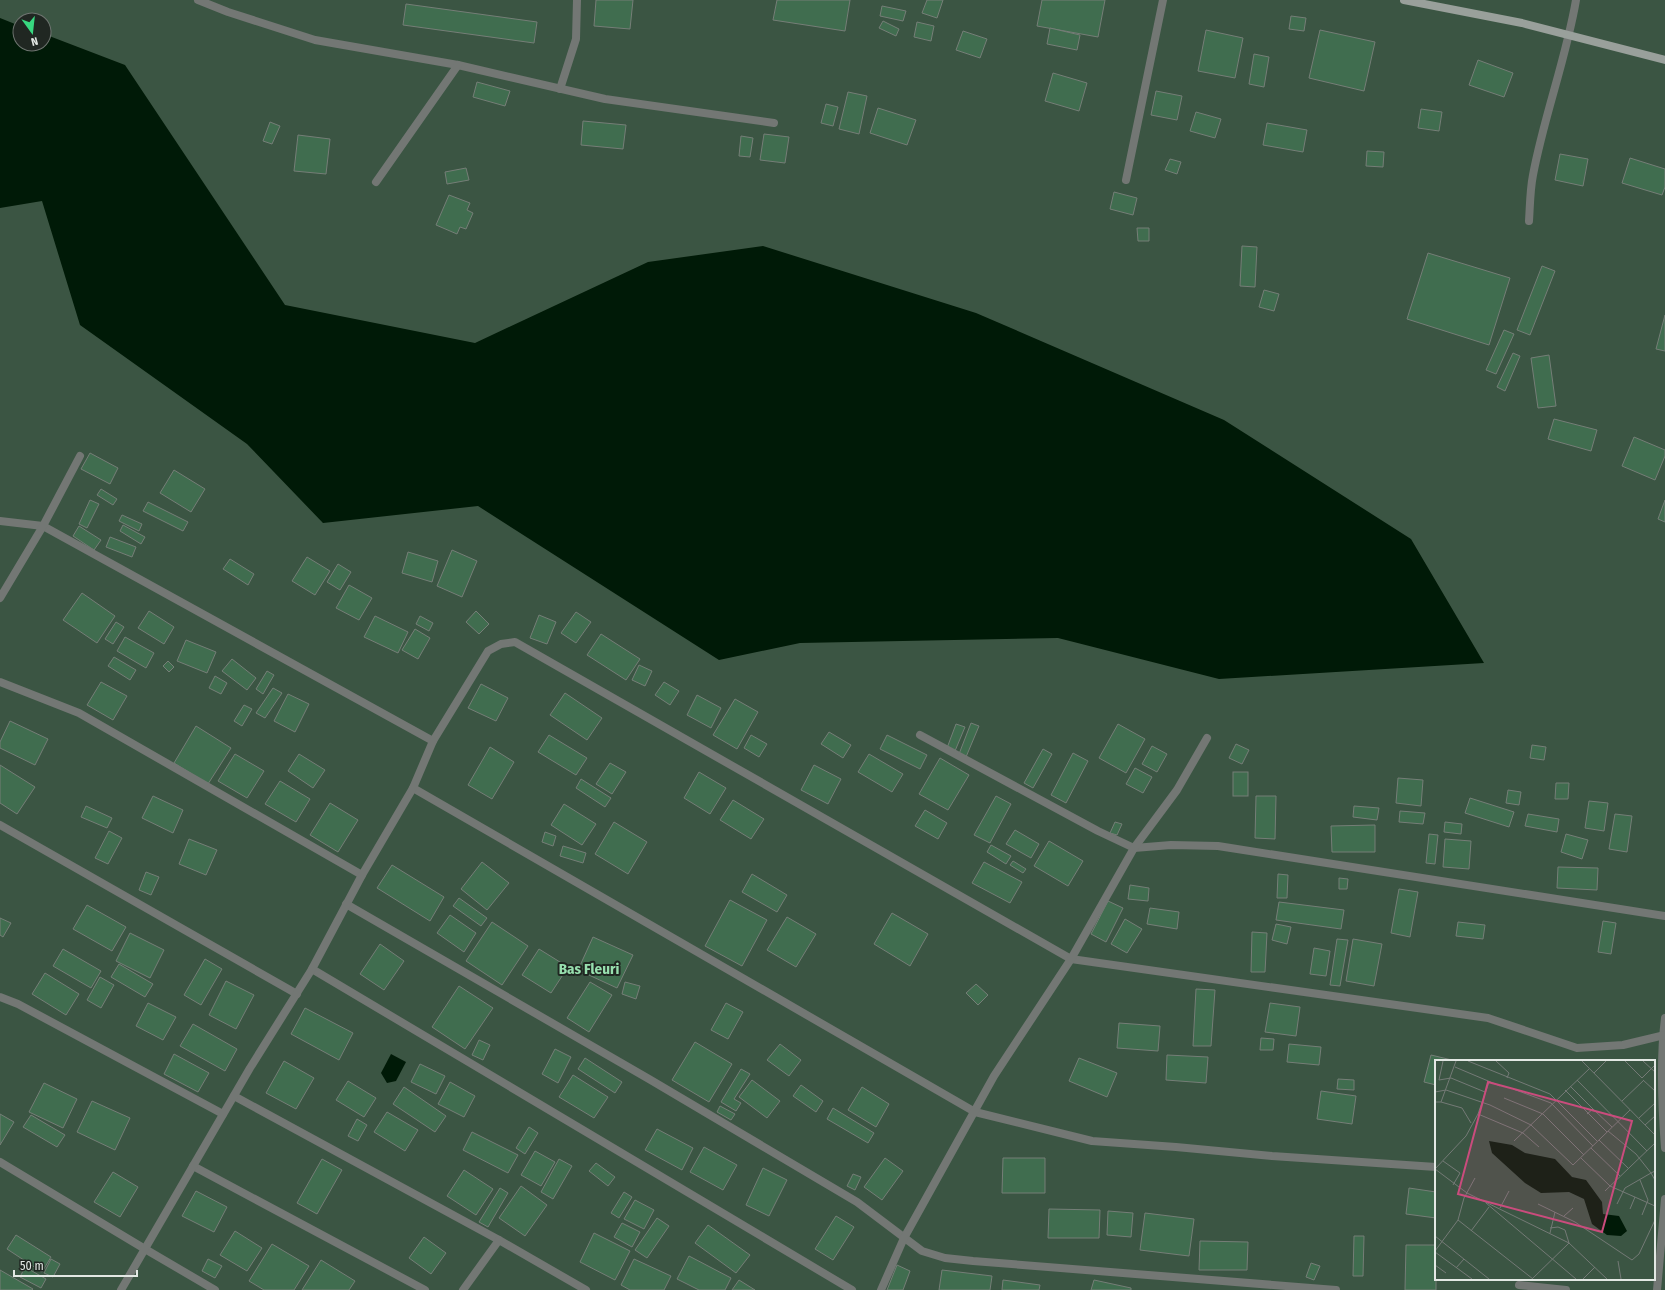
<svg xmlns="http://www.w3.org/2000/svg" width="1665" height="1290" font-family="'Fira Sans Condensed',sans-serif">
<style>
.green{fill:#3b5543;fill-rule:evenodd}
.water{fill:#001a07}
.building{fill:#406d4f;stroke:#757e77}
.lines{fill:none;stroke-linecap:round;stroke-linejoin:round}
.street{stroke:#737774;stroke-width:8}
.secondary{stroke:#99a09b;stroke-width:8}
.labels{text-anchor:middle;stroke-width:4;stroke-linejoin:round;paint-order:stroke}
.district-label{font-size:15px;font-weight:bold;fill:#97dfae;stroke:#202722}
.inset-road{fill:none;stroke:#747a76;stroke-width:1}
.view{fill:#ca4c7d;fill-opacity:0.15;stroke:#ca4c7d;stroke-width:2}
.inset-edge{fill:none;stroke:#e3e8e4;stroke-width:2}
</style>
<rect width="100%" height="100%" fill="#2a312c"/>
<path class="green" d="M0 0H1665V1290H0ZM20 20H44V44H20ZM1436 1061H1654V1279H1436Z"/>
<g class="water">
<polygon points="0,18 20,26 20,44 44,44 44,34 125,65 285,305 475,343 648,262 763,246 976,313 1224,420 1411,539 1484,663 1219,679 1058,638 800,643 719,660 478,506 323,523 247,444 80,325 42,201 0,208"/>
<polygon points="391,1054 406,1062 396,1081 387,1083 381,1073"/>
</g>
<g class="building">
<polygon points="596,0 633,0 630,29 594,26"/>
<polygon points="777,0 850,0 845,31 773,20"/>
<polygon points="927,0 943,0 937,18 922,13"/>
<polygon points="1042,0 1105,0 1098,37 1037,26"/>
<polygon points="406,4 537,22 534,43 403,25"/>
<polygon points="882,6 906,11 903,21 880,16"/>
<polygon points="1291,16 1306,18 1304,31 1289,29"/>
<polygon points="883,21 899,29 896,36 879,28"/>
<polygon points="917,22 934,26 931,41 914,37"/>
<polygon points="1050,28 1080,35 1077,50 1047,44"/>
<polygon points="1206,30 1243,38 1235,78 1198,71"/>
<polygon points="1320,30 1375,42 1364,91 1309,78"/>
<polygon points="963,31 987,39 980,58 956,50"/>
<polygon points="1254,54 1269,57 1264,87 1249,84"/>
<polygon points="1478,60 1513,73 1504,97 1469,85"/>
<polygon points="1053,73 1087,83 1079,111 1045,101"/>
<polygon points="477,82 510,91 505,106 473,97"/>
<polygon points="1156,91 1182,96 1177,120 1151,115"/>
<polygon points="848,92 867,96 859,134 839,129"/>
<polygon points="826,104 838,107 833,126 821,123"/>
<polygon points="878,108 916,120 907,145 870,133"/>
<polygon points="1421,109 1442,112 1439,131 1418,128"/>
<polygon points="1196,112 1221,119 1215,138 1190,131"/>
<polygon points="583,121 626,125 623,149 581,145"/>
<polygon points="270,122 280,126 272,144 263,141"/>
<polygon points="1267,123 1307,130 1303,152 1263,145"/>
<polygon points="764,134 789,137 785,163 760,160"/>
<polygon points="298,135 330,139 326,174 294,171"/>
<polygon points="741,136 753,138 750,157 739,156"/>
<polygon points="1367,151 1384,152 1383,167 1366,166"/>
<polygon points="1560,154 1588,159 1583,186 1555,180"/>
<polygon points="1630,158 1665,169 1665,187 1662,195 1622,183"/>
<polygon points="1170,159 1181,162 1177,174 1165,170"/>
<polygon points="466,168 469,180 447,184 445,172"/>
<polygon points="1114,192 1137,198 1133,215 1110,209"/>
<polygon points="449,195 470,203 467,210 473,213 466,229 460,227 457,234 436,225"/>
<polygon points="1137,228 1149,228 1149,241 1138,241"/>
<polygon points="1242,246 1257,247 1255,287 1240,286"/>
<polygon points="1428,253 1510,278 1489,345 1407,319"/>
<polygon points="1542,266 1555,271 1530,335 1517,330"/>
<polygon points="1264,290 1279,294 1274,311 1259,307"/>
<polygon points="1665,315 1665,351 1656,349"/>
<polygon points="1504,330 1514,334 1496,374 1486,370"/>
<polygon points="1513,353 1520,356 1505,391 1497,387"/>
<polygon points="1549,355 1556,406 1538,408 1531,358"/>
<polygon points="1554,419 1597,430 1591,451 1548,439"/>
<polygon points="1634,437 1665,450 1665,456 1655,480 1622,466"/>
<polygon points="90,453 118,468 110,484 81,469"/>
<polygon points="174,470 205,489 191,512 160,493"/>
<polygon points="101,489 117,499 113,505 97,495"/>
<polygon points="90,500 99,504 87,528 79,524"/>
<polygon points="1665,500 1665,522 1658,519"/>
<polygon points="148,502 188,522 183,531 143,511"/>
<polygon points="122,515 142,524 139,531 119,521"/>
<polygon points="123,525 145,537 141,544 120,531"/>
<polygon points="79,526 101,540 94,550 73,536"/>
<polygon points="110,537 136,547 132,557 106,547"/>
<polygon points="452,550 477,561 462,597 437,586"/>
<polygon points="408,552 438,561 432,582 402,573"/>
<polygon points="307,557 330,571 315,595 292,581"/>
<polygon points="230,559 254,574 248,585 223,569"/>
<polygon points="338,564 351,572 340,590 327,582"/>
<polygon points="349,585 372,598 359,620 336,608"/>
<polygon points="82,593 115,616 97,643 63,620"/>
<polygon points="149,611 174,627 164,644 138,628"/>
<polygon points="476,611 489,624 479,634 466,622"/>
<polygon points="576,612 591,622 576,643 561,633"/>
<polygon points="539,615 556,622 547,644 530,638"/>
<polygon points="375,616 408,632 398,653 364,637"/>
<polygon points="420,616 433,623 429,631 416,624"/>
<polygon points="116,622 124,627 113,644 105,639"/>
<polygon points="415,629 430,638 418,659 402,650"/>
<polygon points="601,634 640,659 626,680 587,655"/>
<polygon points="125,637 154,653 146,668 117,651"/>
<polygon points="186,640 216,652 207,673 177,661"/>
<polygon points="114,657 136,670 130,680 108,666"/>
<polygon points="232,659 256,678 247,690 222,671"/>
<polygon points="168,661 174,667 169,672 163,666"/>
<polygon points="639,665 652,671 645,686 632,680"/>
<polygon points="267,671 274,675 263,694 256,689"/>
<polygon points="215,676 227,683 221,694 209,688"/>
<polygon points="101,682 127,696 113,720 87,705"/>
<polygon points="664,682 679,691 670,705 655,695"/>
<polygon points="481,684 508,698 496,721 468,708"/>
<polygon points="273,688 282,693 265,718 256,713"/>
<polygon points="565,693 602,718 587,740 550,715"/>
<polygon points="288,694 309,704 295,732 274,721"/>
<polygon points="697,695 721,708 711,728 687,715"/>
<polygon points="735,699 758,712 737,749 713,735"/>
<polygon points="244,705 252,709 242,726 234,721"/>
<polygon points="10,721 48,739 35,765 0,748 0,742"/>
<polygon points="971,723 979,726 966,757 959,754"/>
<polygon points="956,724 965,727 955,751 947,748"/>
<polygon points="1118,724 1145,739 1126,773 1099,758"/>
<polygon points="196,726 231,748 208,784 174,763"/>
<polygon points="829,732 851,745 843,758 821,744"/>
<polygon points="549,735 587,758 576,775 538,752"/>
<polygon points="751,735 767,744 759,757 744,748"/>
<polygon points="887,735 927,755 920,769 880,749"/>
<polygon points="1236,744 1249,750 1242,764 1229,758"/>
<polygon points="1532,745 1546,747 1544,760 1530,758"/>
<polygon points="1152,746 1167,754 1157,772 1142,764"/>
<polygon points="490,747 514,762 492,799 468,785"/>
<polygon points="1043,749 1052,754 1033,788 1024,783"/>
<polygon points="1073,753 1088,761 1066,803 1051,795"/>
<polygon points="235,754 264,771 247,798 218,781"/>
<polygon points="299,754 325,770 313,788 288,771"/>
<polygon points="869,754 903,774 892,792 858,772"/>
<polygon points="940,758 969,775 948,810 919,794"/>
<polygon points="610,763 626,772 612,794 596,784"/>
<polygon points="0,765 35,787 17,814 0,803"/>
<polygon points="814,765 841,779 828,804 801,790"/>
<polygon points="1135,768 1152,777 1143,793 1126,784"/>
<polygon points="699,772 726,788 710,814 684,798"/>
<rect x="1233" y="772" width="15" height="24"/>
<polygon points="1398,778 1423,780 1421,806 1396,803"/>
<polygon points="581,779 611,798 605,807 576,788"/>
<polygon points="280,781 310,799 296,822 265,804"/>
<polygon points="1556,783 1569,783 1568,799 1555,799"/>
<polygon points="1508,790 1521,792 1519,805 1506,803"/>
<polygon points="153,796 183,810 173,833 142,818"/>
<polygon points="996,796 1011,804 990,843 974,835"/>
<polygon points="1256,796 1276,796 1275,839 1255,838"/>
<polygon points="1470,798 1514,812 1509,827 1465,813"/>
<polygon points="733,800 764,819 751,839 720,820"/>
<polygon points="1589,801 1608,803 1604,831 1585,828"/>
<polygon points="330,803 358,820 338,852 310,835"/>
<polygon points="564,804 596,824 582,845 551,825"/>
<polygon points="86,806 112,818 107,828 81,817"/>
<polygon points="1354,806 1379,808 1377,820 1353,817"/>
<polygon points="925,810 947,823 938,839 915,826"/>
<polygon points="1400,811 1425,813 1423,824 1399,822"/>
<polygon points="1528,814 1559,819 1557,832 1525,826"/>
<polygon points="1615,814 1632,816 1627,852 1609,849"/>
<polygon points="614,822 647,842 628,874 595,854"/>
<polygon points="1115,822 1122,824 1117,835 1110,833"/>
<polygon points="1445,822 1462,824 1461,834 1444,832"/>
<polygon points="1375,825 1375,852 1332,852 1331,826"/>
<polygon points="1015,830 1039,844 1031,858 1006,844"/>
<polygon points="109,831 122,838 108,864 95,858"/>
<polygon points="545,832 556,836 553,846 542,842"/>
<polygon points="1429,834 1438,835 1435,864 1426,863"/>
<polygon points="1566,834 1588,840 1582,859 1561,852"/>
<polygon points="189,839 217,850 206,875 179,864"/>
<polygon points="1445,839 1471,841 1469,869 1443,867"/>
<polygon points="1049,841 1083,861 1068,886 1034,866"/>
<polygon points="991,845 1011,856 1006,864 987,852"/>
<polygon points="563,846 586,853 583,863 560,856"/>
<polygon points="1013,861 1026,869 1023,873 1010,865"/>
<polygon points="482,862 509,883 487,910 461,889"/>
<polygon points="984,862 1022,882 1010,903 972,883"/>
<polygon points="392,865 444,897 430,921 377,888"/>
<polygon points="1558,867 1598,868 1597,890 1557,888"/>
<polygon points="146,872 159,877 151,895 139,890"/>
<polygon points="752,874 787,895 777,912 742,892"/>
<polygon points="1278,874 1288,875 1287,898 1277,898"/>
<polygon points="1339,878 1348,879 1347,889 1339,889"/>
<polygon points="1130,885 1149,888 1148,901 1128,899"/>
<polygon points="1399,889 1418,892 1410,937 1391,933"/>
<polygon points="459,898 487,918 481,926 453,906"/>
<polygon points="730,900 767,920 742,966 705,946"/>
<polygon points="1108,901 1123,908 1106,942 1091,934"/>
<polygon points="1279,902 1344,910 1341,929 1276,920"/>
<polygon points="87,905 126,927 112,951 73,929"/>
<polygon points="1150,908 1179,912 1177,929 1147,924"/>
<polygon points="892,913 928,934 910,966 874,944"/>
<polygon points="450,915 476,933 464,952 437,933"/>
<polygon points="787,917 816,934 796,967 767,950"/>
<polygon points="0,918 11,923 3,937 0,935"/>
<polygon points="1125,919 1142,929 1127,953 1111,944"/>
<polygon points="1603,921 1616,923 1611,954 1598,952"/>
<polygon points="492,922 528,946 502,985 466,961"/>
<polygon points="1458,922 1485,925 1483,939 1456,936"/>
<polygon points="1276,924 1291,927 1287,944 1272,940"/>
<polygon points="1252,932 1267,933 1265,972 1251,972"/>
<polygon points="130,933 164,950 150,978 116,961"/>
<polygon points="593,937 633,955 617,988 578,970"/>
<polygon points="1337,939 1348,940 1340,986 1330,985"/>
<polygon points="1353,939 1382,944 1374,986 1346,981"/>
<polygon points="380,944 404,961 384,990 360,974"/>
<polygon points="1314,948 1330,951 1326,976 1310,974"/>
<polygon points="63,949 101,971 91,988 53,966"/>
<polygon points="539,949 568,967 551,993 522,975"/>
<polygon points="205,959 222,969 201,1005 184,995"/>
<polygon points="119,964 153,984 145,997 111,977"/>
<polygon points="45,973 79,994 66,1015 32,994"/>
<polygon points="100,977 114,985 101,1008 87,1000"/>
<polygon points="226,981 254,995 236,1029 209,1015"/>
<polygon points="590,982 612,995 589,1032 567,1018"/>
<polygon points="625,982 640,986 636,999 622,994"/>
<polygon points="976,984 988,995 978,1005 966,993"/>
<polygon points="459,986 493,1008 465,1049 432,1027"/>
<polygon points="1196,989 1215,990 1211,1046 1193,1046"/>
<polygon points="148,1003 176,1017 163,1040 136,1026"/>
<polygon points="726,1003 743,1012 728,1039 711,1030"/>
<polygon points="1270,1003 1300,1007 1296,1036 1265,1032"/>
<polygon points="305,1008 353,1033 339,1060 291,1034"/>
<polygon points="1119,1023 1160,1026 1158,1051 1117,1048"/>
<polygon points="193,1024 237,1049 225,1071 180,1046"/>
<polygon points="1261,1038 1274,1039 1273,1050 1260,1050"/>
<polygon points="479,1040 490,1045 483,1060 472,1055"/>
<polygon points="695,1042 732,1064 709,1102 672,1080"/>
<polygon points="780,1044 801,1060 789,1076 767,1060"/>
<polygon points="1289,1044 1321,1047 1319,1065 1287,1062"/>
<polygon points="555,1049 571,1057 558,1083 542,1074"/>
<polygon points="174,1054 209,1073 198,1092 164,1074"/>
<polygon points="1167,1055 1208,1057 1206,1083 1166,1080"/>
<polygon points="1431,1055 1456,1061 1436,1061 1436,1085 1424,1082"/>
<polygon points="585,1058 622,1082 615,1093 578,1069"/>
<polygon points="1079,1058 1117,1073 1107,1097 1069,1081"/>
<polygon points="284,1061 314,1078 296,1109 266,1093"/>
<polygon points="420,1064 445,1076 436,1094 411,1082"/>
<polygon points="741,1069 750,1074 734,1099 741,1103 736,1111 721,1102"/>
<polygon points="573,1075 608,1097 594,1118 559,1097"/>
<polygon points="1338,1079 1354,1080 1354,1090 1337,1089"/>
<polygon points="752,1080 780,1101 767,1118 739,1097"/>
<polygon points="348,1081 376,1098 364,1117 336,1100"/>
<polygon points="450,1082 475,1096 464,1117 438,1104"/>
<polygon points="44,1083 77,1099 63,1128 29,1112"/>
<polygon points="801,1085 823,1101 816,1112 793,1096"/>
<polygon points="404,1087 446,1116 435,1132 393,1104"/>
<polygon points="862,1087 889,1104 876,1127 848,1110"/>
<polygon points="1321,1091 1356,1096 1352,1124 1317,1119"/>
<polygon points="92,1101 130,1118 115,1150 77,1132"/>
<polygon points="720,1106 735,1114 731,1120 717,1112"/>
<polygon points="833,1108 874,1133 868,1143 827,1119"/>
<polygon points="387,1112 418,1130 405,1151 374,1132"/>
<polygon points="0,1114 14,1122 0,1145"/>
<polygon points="31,1115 65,1135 57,1147 23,1127"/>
<polygon points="357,1119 367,1125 358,1141 348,1136"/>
<polygon points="529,1127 538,1133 525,1154 516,1148"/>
<polygon points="657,1129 693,1148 682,1170 645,1150"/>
<polygon points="472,1132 518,1155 508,1173 463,1150"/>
<polygon points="704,1147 737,1165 723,1190 690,1172"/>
<polygon points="535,1151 555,1162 541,1186 521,1175"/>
<polygon points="885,1158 903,1171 882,1200 864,1187"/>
<polygon points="1003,1158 1045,1158 1045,1193 1002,1193"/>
<polygon points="322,1159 342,1170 317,1214 297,1203"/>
<polygon points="559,1159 572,1166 553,1199 541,1192"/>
<polygon points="596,1163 615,1177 608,1186 589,1171"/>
<polygon points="763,1168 787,1180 769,1216 746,1205"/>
<polygon points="464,1170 493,1189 476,1215 447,1196"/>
<polygon points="113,1172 138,1187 120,1217 94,1202"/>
<polygon points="853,1174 861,1177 855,1190 847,1186"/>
<polygon points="521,1186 547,1205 525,1236 499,1218"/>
<polygon points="500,1188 508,1193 488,1227 479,1222"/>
<polygon points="1409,1188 1436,1192 1436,1218 1406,1214"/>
<polygon points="196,1191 227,1207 214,1232 182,1216"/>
<polygon points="624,1192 632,1197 619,1218 611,1213"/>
<polygon points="635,1200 654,1210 644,1229 624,1219"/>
<polygon points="1049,1209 1100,1210 1099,1238 1048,1238"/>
<polygon points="1108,1211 1133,1213 1131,1237 1107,1235"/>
<polygon points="1145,1213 1194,1219 1189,1256 1140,1250"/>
<polygon points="836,1216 854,1227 833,1260 815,1249"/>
<polygon points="657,1218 669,1226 647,1258 635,1250"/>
<polygon points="622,1223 640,1232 632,1247 614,1237"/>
<polygon points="708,1225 750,1255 736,1273 695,1243"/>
<polygon points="235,1231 262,1248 247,1271 220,1255"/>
<polygon points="594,1233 630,1251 615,1280 580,1262"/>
<polygon points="16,1235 51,1257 42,1272 7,1249"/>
<polygon points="1354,1236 1364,1236 1363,1276 1353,1276"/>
<polygon points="424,1237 446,1253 431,1274 409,1258"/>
<polygon points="1200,1241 1248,1242 1247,1270 1199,1270"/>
<polygon points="272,1244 309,1266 294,1290 264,1290 249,1281"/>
<polygon points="1406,1245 1436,1245 1436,1290 1405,1290"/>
<polygon points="689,1256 731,1278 725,1290 699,1290 677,1279"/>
<polygon points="51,1259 60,1264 53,1277 44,1273"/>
<polygon points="208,1259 222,1266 215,1278 202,1271"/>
<polygon points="634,1259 671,1276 664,1290 630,1290 621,1285"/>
<polygon points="321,1260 355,1281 349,1290 302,1290"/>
<polygon points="1311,1263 1320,1266 1314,1280 1306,1277"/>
<polygon points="897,1265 910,1271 903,1290 887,1290"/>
<polygon points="25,1267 46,1279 41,1288 20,1277"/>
<polygon points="0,1270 33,1289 32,1290 0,1290"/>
<polygon points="942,1270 992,1276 990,1290 939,1290"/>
<polygon points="739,1280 755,1290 732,1290"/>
<polygon points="1003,1280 1040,1285 1039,1290 1002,1290"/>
<polygon points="1094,1280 1131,1288 1131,1290 1091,1290"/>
</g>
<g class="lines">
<g class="street">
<polyline points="198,0 228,12 315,40 458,65 605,99 774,123"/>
<polyline points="560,89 576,39 577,0"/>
<polyline points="1126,180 1163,0"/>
<polyline points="376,182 458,65"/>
<path d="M1529 221C1530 206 1530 190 1533 175 1544 116 1566 59 1576 0"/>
<polyline points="0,521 43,526 433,741"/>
<polyline points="0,598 43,526 80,456"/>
<polyline points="0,682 79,713 362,875"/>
<polyline points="920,735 1098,831 1134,848 1171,845 1218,846 1665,916"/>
<polyline points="413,788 975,1112 1092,1141 1176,1147 1272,1156 1436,1167"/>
<polyline points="0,825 297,994"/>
<polyline points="346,904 649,1079 857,1202 922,1251 945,1258 973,1261 1336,1290"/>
<polyline points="312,969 852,1290"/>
<polyline points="0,997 18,1004 223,1114"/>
<path d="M1665 1018C1660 1058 1662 1108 1665 1148"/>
<polyline points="234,1096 499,1240 586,1290"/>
<polyline points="0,1162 145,1249 215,1290"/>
<polyline points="193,1166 425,1290"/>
<polyline points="1519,1285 1566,1290"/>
<polyline points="121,1290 250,1068 312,969 362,875 413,788 433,741 488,651 501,644 515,642 1071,959 1488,1018 1577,1048 1623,1045 1665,1035"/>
<polyline points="463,1290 499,1240"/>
<polyline points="881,1290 904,1238 994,1076 1071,959 1134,848 1177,790 1207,738"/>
<polyline points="1657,1290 1665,1199"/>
</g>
<polyline class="secondary" points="1404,0 1522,23 1665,60"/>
</g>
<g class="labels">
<g class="district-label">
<text x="589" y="974">Bas Fleuri</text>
</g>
</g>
<g transform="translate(1435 1060)">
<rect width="220" height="220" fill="#2a312c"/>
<path d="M0 1H220V219H0Z" fill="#3b5543"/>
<path d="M54 81 77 85 90 93 120 99 137 117 151 120 167 142 168 154 184 156 192 171 186 176 172 175 157 164 149 139 134 132 106 133 90 123 57 93Z" fill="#001a07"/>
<path class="inset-road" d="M8 1 4 20 16 18 50 32M33 1 115 34 162 81M61 1 74 13 72 18M147 1 220 75M190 1 207 18 220 5M208 1 220 12M20 7 65 26M159 13 171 1M142 20 212 91M208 20 220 31M135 26 158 49M78 29 116 43 158 86M130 30 172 72M0 32 11 30 55 45 96 65 138 105 195 50M69 38 108 54 149 95M187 41 209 20M0 42H6L21 1M6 42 27 48 36 63M43 54 88 73 104 87M152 54 158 49 177 67M204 58 220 43M210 65 220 56M173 71 201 94 216 113 190 128 182 144M164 80 193 108M79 81 154 9M156 88 185 116M146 98 175 126 220 146M8 101 25 113 18 125M0 109 32 133 134 183 172 219M0 109 31 76 43 54 54 22M220 111 216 113 220 120M205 120 213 140 207 155M170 131 220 83M51 143 141 219M103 144 140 162 197 200 204 194 220 160M65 148 74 131M195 149 200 137M129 156 138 148M23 160 98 219M36 171 54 147M115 173 120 152M0 176 54 219M0 191 23 160 29 138 40 118M0 192 37 219M183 201 186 219M0 205 11 213M21 208 29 199M97 219 134 183 130 170 123 167 115 168M148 219 160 207"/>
<path class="view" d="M53 22 197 61 167 172 23 134Z"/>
<rect width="220" height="220" class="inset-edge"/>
</g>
<g transform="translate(32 32) rotate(165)"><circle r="19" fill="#202722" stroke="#6e7470"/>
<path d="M0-3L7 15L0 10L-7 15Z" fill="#38d880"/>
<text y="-6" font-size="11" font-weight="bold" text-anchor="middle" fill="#e3e8e4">N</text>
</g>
<path d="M14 1270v6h123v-6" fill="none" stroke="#e3e8e4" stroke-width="2"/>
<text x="20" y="1270" font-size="12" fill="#e3e8e4" stroke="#202722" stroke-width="3" paint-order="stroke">50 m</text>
</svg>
